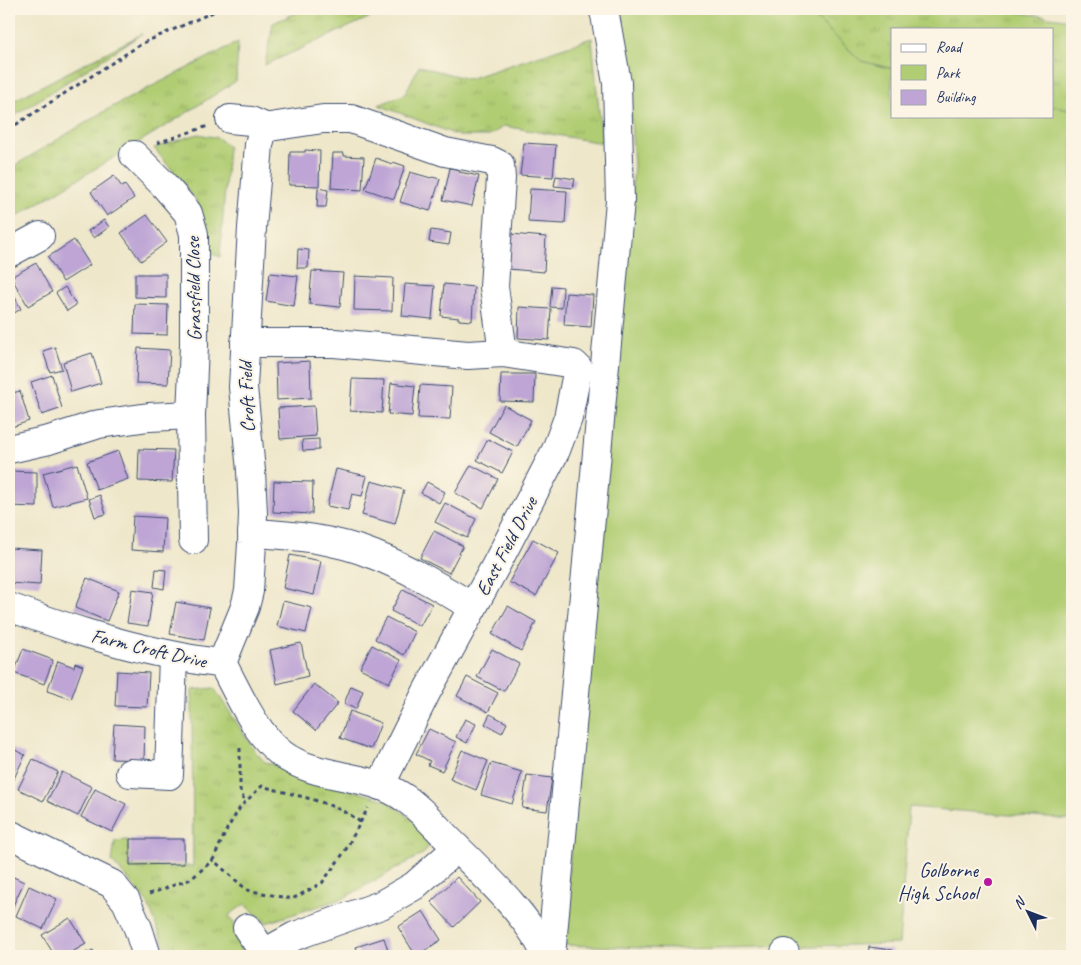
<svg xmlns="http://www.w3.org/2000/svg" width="1081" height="965" font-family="Caveat,sans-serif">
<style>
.grass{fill:url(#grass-tufts);stroke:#667e68}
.park{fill:#b1cd73;stroke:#667e68}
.building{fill:#bea5d5}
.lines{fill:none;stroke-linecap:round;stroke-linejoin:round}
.minor-casing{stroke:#3b4b6e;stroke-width:30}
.path{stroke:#3b4b6e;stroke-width:3;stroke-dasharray:4 4;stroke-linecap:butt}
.minor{stroke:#fff;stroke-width:28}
.poi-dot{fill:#b5179e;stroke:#fcf5e5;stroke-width:2}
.labels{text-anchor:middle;stroke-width:4;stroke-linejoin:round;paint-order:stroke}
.street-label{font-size:20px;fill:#1b2f5e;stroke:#fcf5e5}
.poi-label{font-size:20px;fill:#1b2f5e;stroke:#fcf5e5;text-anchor:end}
</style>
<defs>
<pattern id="grass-tufts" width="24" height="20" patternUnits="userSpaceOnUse" patternTransform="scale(1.25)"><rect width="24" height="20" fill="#b1cd73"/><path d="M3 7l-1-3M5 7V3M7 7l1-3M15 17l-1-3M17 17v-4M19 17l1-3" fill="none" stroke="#98b066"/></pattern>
</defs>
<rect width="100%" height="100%" fill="#fcf5e5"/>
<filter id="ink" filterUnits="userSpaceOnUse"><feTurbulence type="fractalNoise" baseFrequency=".02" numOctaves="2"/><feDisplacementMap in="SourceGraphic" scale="10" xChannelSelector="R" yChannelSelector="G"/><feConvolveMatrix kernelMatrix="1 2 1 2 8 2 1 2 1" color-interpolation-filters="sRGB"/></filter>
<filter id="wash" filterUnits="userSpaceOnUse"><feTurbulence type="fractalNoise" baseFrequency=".0096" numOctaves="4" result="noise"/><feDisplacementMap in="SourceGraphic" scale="20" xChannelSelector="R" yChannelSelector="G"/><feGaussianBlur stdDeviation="1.12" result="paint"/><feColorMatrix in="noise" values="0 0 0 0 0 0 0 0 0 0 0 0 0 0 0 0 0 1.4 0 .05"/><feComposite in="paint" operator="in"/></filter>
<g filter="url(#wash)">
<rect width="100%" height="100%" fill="#eee7ca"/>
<g class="grass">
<polygon points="305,9 388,9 265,65 273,23"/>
<polygon points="792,9 993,9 1072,20 1072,111 1052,106 1052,29 892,29 892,69 861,61 816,18"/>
<polygon points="142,34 9,119 9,103"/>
<polygon points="592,38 602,143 504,126 489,136 459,136 379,105 405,94 419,66 468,79"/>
<polygon points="238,42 236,81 177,119 9,221 9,169 110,108"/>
<polygon points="198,134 218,138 228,146 220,257 207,251 196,200 154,148"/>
<polygon points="214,688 255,751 265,762 313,779 386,800 435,836 424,853 344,898 266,923 245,904 229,915 246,944 237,956 166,956 166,950 148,904 131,882 112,862 115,841 128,840 129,867 193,866 192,690"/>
</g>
<polygon class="park" points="613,9 792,9 816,18 861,61 892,69 892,116 1052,116 1052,106 1072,111 1072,820 909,807 899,944 673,949 562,945 634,166 628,71"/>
<g id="blocks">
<g class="building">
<polygon points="524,143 556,145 553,177 520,175"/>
<polygon points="305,150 320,151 319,186 289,185 290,152 305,152"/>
<polygon points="333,153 344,153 344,156 364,157 362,190 331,188"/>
<polygon points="376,158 392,164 393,162 405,166 394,199 365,189"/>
<polygon points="450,168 460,170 459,172 479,176 472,206 443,200"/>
<polygon points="410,172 431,178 432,177 440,179 430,211 400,202"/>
<polygon points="114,176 122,187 125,185 134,198 107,216 91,192"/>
<polygon points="556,176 575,179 573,188 554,186"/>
<polygon points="318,188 328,190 326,207 317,207"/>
<polygon points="530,189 567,191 565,224 528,222"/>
<polygon points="147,215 167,242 141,261 121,233"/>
<polygon points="104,220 109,227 94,238 88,231"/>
<polygon points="431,230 451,233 449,245 429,242"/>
<polygon points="510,234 546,237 544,272 508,269"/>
<polygon points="74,240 90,265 63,282 48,257"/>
<polygon points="298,249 309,250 308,268 297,268"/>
<polygon points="36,263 52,292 28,306 11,277"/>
<polygon points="312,271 343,273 340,307 309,304"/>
<polygon points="270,273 298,276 294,306 266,301"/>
<polygon points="135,274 166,274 166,298 135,297"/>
<polygon points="355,276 393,278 392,311 354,310"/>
<polygon points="405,284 435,286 432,319 402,316"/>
<polygon points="444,284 474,287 472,321 459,320 459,318 441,316"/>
<polygon points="9,286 21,309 9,316"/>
<polygon points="552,286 563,287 562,308 550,307"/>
<polygon points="65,287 76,305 67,311 56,293"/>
<polygon points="566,293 593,295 591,327 564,325"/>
<polygon points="135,304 168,305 167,335 134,334"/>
<polygon points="519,307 551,309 549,340 518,338"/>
<polygon points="55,347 62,369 50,372 43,351"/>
<polygon points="138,348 170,350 168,384 136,383"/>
<polygon points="92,353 101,383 71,392 63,362"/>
<polygon points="310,361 311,398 277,400 276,363"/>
<polygon points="501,374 535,374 534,402 500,401"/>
<polygon points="52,375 62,408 42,415 31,382"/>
<polygon points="352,379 384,380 382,413 350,411"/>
<polygon points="391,383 415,386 412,416 388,414"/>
<polygon points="420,385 452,387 450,419 418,418"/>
<polygon points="20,391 29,421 9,428 9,394"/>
<polygon points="504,405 531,420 517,447 489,432"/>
<polygon points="314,406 316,436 280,439 278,408"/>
<polygon points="319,439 319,450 303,451 302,440"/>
<polygon points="488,439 513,452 502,473 477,460"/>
<polygon points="139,449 174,450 172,482 138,481"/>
<polygon points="118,451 128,479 97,490 87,462"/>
<polygon points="77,464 87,498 53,507 43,473"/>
<polygon points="471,465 498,479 483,508 455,493"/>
<polygon points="336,469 367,476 362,496 352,494 348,510 327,506"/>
<polygon points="9,471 37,472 37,507 9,506"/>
<polygon points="274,481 313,482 312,514 273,512"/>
<polygon points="371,481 404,490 395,524 362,515"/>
<polygon points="427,482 445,492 439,503 421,493"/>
<polygon points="100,495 106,514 95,517 89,499"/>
<polygon points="445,503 476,519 467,538 435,522"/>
<polygon points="133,516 165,518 163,552 131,550"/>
<polygon points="434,531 463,546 449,573 420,558"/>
<polygon points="533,539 559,553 536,596 509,582"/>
<polygon points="9,548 42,550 40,585 9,583"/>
<polygon points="290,555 321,561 314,595 283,588"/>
<polygon points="156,569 166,570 164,589 154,587"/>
<polygon points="87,578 119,591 107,621 75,608"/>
<polygon points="132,589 153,592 148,626 127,623"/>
<polygon points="403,589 432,604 420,626 391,611"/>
<polygon points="283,601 312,608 306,633 277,626"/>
<polygon points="176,602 210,608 204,640 170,634"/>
<polygon points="508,606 536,622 521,651 492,634"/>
<polygon points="386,617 415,632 404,655 375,639"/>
<polygon points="301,643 308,676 277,684 270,650"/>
<polygon points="372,645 401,660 389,683 360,668"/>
<polygon points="23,649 53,660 44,684 14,673"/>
<polygon points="492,649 519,664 504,691 477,677"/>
<polygon points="58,661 74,667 75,663 83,666 71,699 47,691"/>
<polygon points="117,671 149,673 147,707 115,706"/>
<polygon points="467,677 498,693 488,712 457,696"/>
<polygon points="314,684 338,703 316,730 293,711"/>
<polygon points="351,686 363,691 356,709 344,704"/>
<polygon points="350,711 381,723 371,749 340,738"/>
<polygon points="490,714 507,723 502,733 485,724"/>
<polygon points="465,719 476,724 467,743 456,737"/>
<polygon points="114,724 145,726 144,760 112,759"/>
<polygon points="429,729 456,742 442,771 428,765 430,761 416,754"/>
<polygon points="9,747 25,755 11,785 9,784"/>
<polygon points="462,750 488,761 476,790 450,779"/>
<polygon points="33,759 58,772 43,801 18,789"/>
<polygon points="491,763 522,772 512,804 481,795"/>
<polygon points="62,772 92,787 78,816 47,801"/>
<polygon points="527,775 552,778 547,811 522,808"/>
<polygon points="95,789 126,804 112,832 81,817"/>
<polygon points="130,839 184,839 184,864 130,865"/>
<polygon points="9,875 24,882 10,912 9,912"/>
<polygon points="457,877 480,902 454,927 431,902"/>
<polygon points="29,886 57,899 43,929 16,916"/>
<polygon points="423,911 441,940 416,956 398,927"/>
<polygon points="70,918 86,944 65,956 55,956 42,935"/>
<polygon points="384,938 390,956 359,956 356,947"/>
<polygon points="869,947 892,950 891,956 868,956"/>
<polygon points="93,950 96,956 78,956"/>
<polygon points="599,952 636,954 636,956 598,956"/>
</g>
</g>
</g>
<g filter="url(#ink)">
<use href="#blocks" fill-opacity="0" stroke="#3b4b6e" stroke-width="1"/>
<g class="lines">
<defs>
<g id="minor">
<polyline points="230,119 251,121 265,127"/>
<polyline points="9,253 40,236"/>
<polyline points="245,343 334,343 468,355 503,353 574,364 578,368 568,418 556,450 496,565 426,693 380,786"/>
<polyline points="191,415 193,540"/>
<polyline points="9,449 49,440 99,424 149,417 191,415 194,345 194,234 188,213 164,185 134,155"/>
<path d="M252 533C293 535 335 539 374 555 408 568 441 588 473 607"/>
<path d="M9 607C59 625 109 642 162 653 182 657 202 662 222 663 239 694 254 732 282 754 308 774 349 775 379 785 388 788 399 794 406 799 422 810 436 827 450 841 480 871 531 917 546 956"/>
<polyline points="222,663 245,607 249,591 252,543 253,513 251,471 243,387 252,228 259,145 263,128 323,119 351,119 445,152 492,161 500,165 501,178 494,287 503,353"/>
<polyline points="130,773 169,775 173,656"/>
<polyline points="9,834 112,884 126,901 138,928 147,956"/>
<polyline points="247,928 264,953"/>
<polyline points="261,956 264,953 295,936 381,905 414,886 457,848"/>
<polyline points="551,956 620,201 617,83 605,15 603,9"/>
<polyline points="785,956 785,953"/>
</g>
</defs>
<use href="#minor" class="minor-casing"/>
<g class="path">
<polyline points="9,129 143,43 220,9"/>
<polyline points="157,143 208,126"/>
<polyline points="240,748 240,790 245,802"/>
<path d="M360 822C337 802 292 795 262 786L241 806 227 829 213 860 247 890 292 899 322 883 345 851 368 808"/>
<polyline points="149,894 191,879 213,860"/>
</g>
<use href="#minor" class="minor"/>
</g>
</g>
<circle class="poi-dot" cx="988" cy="882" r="5"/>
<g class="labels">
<g class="street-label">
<text transform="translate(193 289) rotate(-91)" y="7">Grassfield Close</text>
<text transform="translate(246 397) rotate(-92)" y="7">Croft Field</text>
<text transform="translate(506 546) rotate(-62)" y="7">East Field Drive</text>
<text transform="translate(149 648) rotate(13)" y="7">Farm Croft Drive</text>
</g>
<g class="poi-label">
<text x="978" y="877">Golborne<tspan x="978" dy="23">High School</tspan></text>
</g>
</g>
<rect width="1081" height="965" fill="none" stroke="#fcf5e5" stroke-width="30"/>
<rect x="891" y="28" width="162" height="90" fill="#fcf5e5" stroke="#a2a6af"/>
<rect x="901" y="44" width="25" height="8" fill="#ffffff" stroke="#a2a6af"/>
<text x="936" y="52" font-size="15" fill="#1b2f5e">Road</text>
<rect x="901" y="65" width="25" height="15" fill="#b1cd73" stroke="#a2a6af"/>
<text x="936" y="78" font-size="15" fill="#1b2f5e">Park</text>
<rect x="901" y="90" width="25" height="15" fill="#bea5d5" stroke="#a2a6af"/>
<text x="936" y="102" font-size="15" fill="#1b2f5e">Building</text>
<g transform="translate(1028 912) rotate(312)" stroke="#fcf5e5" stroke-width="4" paint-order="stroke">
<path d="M0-4L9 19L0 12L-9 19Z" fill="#1b2f5e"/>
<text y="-8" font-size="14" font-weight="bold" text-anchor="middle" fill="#1b2f5e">N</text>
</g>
</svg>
